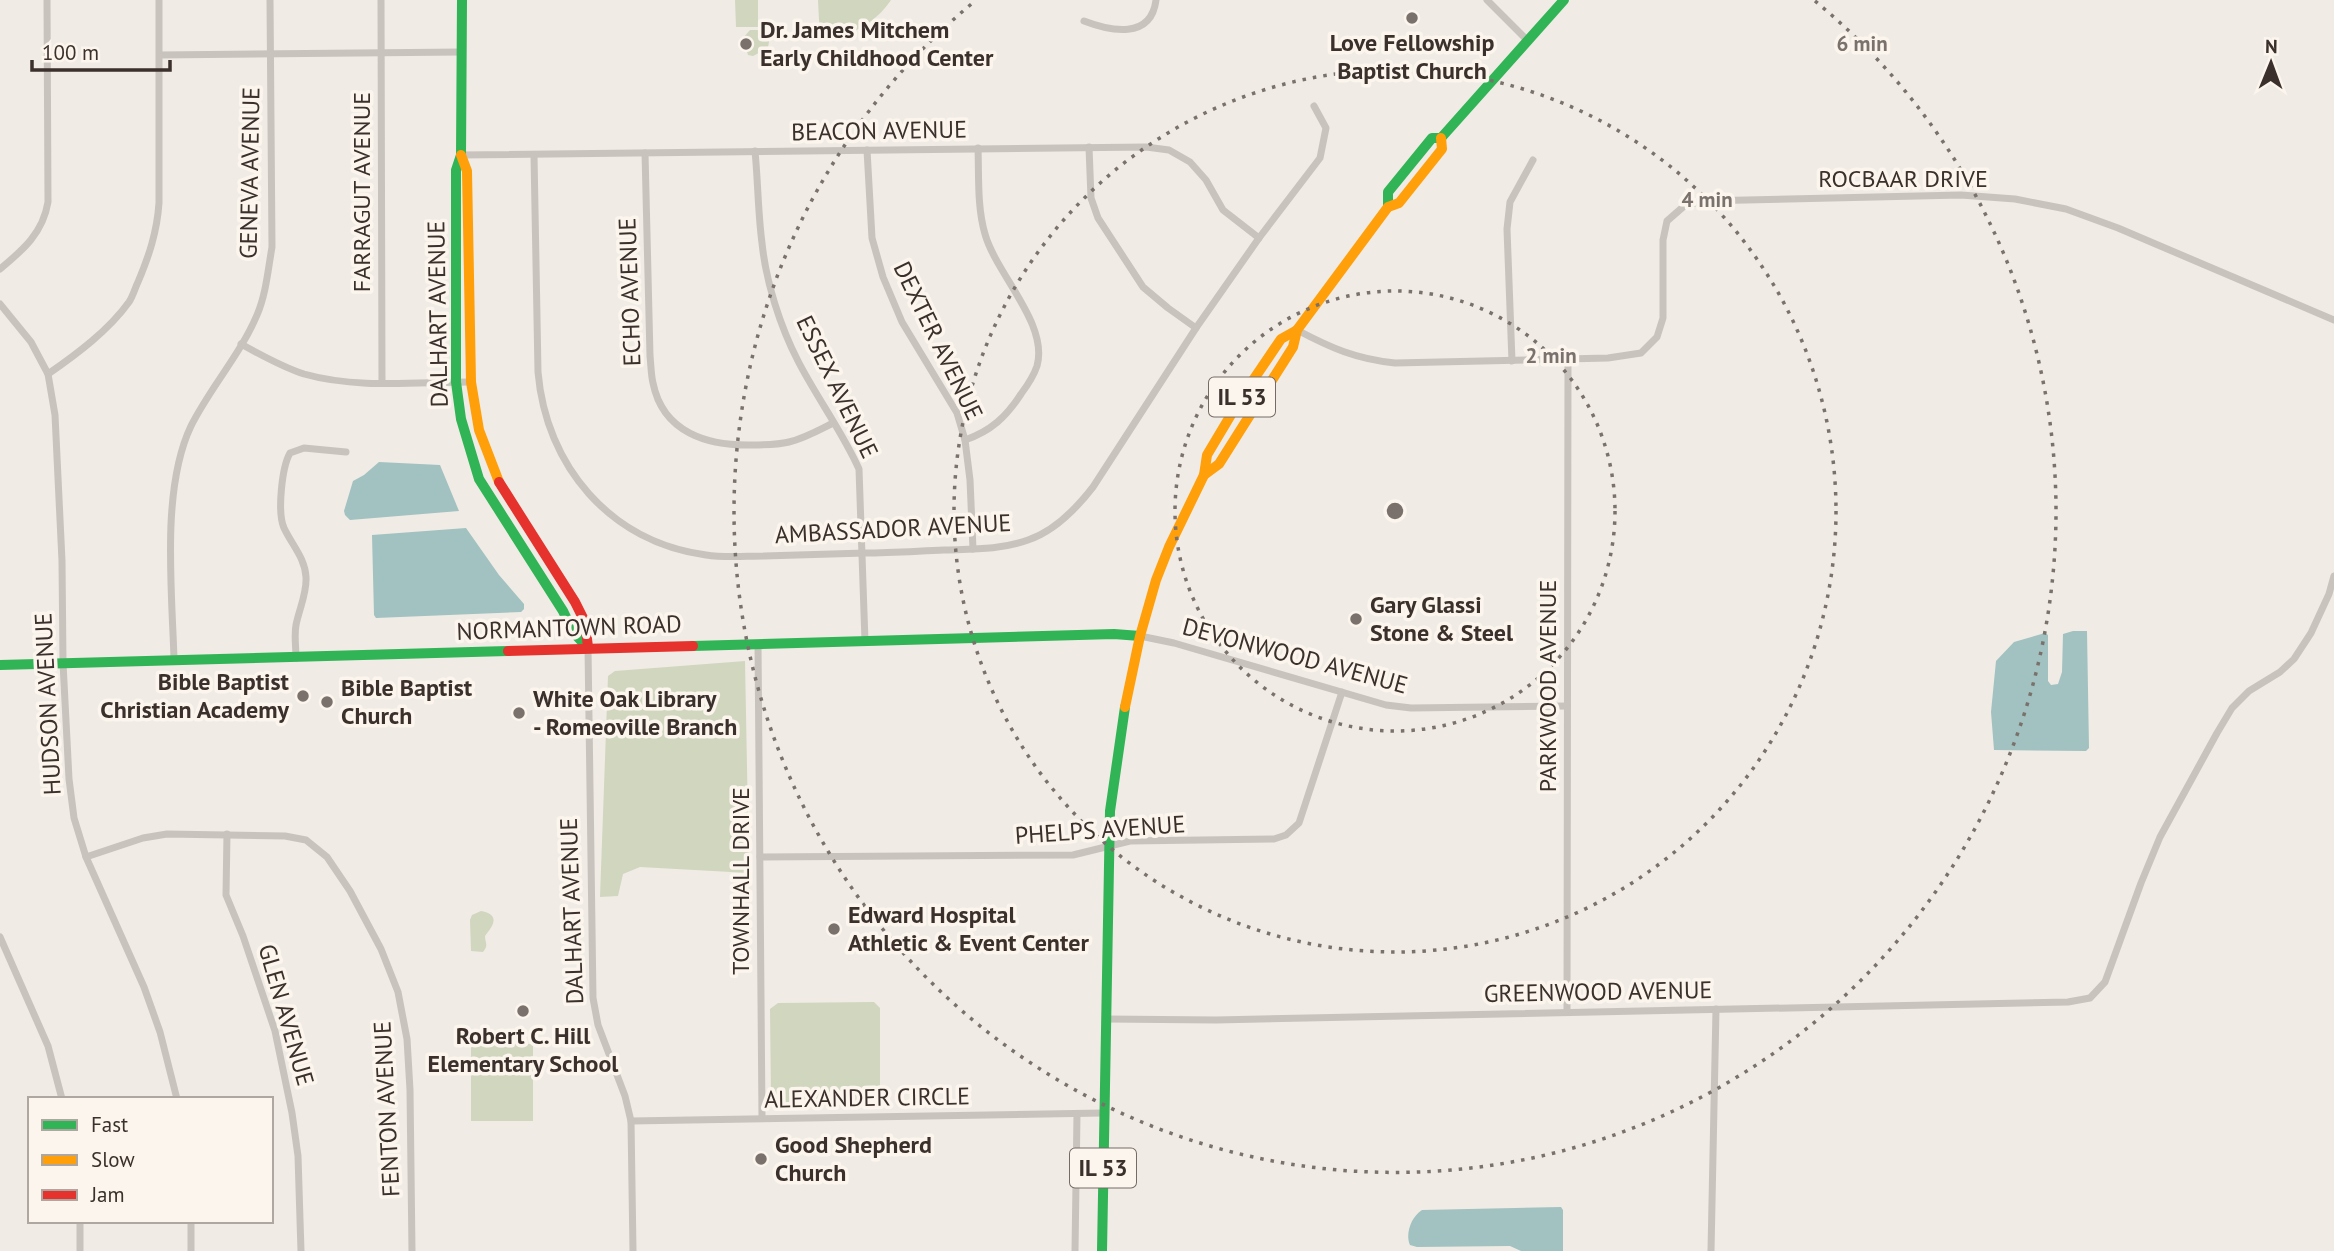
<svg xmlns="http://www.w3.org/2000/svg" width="2334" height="1251" font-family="'PT Sans',sans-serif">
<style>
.green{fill:#d1d6bf}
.water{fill:#a1c2c1}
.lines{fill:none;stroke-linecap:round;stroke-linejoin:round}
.street{stroke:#c9c3be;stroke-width:7}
.fast{stroke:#30b455;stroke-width:10}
.slow{stroke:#ff9f0a;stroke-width:10}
.jam{stroke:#e5322d;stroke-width:10}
.ring{fill:none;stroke:#7a716c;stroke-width:3.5;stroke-dasharray:3.5 7}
.poi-dot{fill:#7a716c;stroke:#fbf5ee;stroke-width:2.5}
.labels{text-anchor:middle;stroke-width:7;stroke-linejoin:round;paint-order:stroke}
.shield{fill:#fbf5ee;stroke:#756b66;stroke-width:2}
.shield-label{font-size:23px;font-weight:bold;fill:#3b302b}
.poi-label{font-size:24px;font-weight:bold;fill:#3b302b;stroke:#fbf5ee;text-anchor:start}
.street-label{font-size:24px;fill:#3b302b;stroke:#fbf5ee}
.centre{fill:#7a716c;stroke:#fbf5ee;stroke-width:3.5}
.ring-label{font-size:21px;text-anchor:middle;font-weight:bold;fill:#7a716c;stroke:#fbf5ee;stroke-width:7;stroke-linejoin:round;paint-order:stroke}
</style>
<rect width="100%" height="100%" fill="#f0ebe5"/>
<g class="green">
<polygon points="735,0 758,0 758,27 736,27"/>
<path d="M818 0H891C874 25 849 37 820 39Z"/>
<polygon points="750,30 763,30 770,35 768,48 753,56 748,55 743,38"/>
<polygon points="745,661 749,873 640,867 623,874 618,896 600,897 608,676 615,671"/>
<path d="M481 911C502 915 492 927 485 936 485 943 489 945 483 952L471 951 470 920 472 915Z"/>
<polygon points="874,1002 880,1008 880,1099 875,1105 779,1106 771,1100 770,1009 778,1003"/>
<rect x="471" y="1044" width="62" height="77"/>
</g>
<g class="water">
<polygon points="379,462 440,465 459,511 350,520 345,515 344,511 353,481 364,475"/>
<polygon points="466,528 499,575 524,604 524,609 521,612 376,618 374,615 372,535"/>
<polygon points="2073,631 2087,631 2089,748 2086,751 1994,750 1991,712 1996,661 2014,642 2045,633 2048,635 2048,681 2051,685 2058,684 2062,672 2063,634"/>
<path d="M1561 1207 1563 1210V1251H1521L1510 1246 1417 1247 1410 1245C1405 1234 1411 1217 1422 1210Z"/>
</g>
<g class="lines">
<g class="street">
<polyline points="381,0 382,383"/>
<polyline points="1487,0 1527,40"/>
<path d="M1084 21C1110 31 1151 40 1156 0"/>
<polyline points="160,55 461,52"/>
<polyline points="1089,147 1091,198 1098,218 1143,287 1168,308 1196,328"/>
<polyline points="867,150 872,238 883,277 902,322 957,413 965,440 970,480 973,549"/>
<path d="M755 151C758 182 758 213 762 243 766 282 780 326 798 361 817 398 842 431 859 469L865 641"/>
<path d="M645 153 650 356C651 365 651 375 653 383 663 433 708 446 752 445 764 445 777 445 789 442 805 438 819 430 833 423"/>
<polyline points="461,155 1146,147 1169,150 1190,162 1206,180 1223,210 1259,238"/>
<path d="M534 155 538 372C546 466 610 542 706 555 725 558 745 556 764 556 798 555 831 554 865 553 891 553 918 551 944 550 972 549 1001 550 1028 540 1055 531 1076 509 1093 487L1196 328 1259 238 1320 158 1326 128 1314 106"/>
<path d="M0 269C23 250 43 233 48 202L47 0"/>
<polyline points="0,304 31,342 48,374 55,415 62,561 63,663 69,779 74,818 86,857 144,987 160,1032 177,1099"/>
<path d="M1297 330C1331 348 1356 359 1395 363L1608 358 1641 353 1657 337 1663 318V240L1667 221 1683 207 1701 201 1961 195 2015 199 2066 209 2118 228 2334 320"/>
<path d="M241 344C261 355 282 367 304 374 357 389 416 382 471 382"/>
<polyline points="1512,361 1507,229 1510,202 1533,160"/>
<path d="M48 374C77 354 109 330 129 302 133 296 135 288 138 282 149 256 157 232 159 203V0"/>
<path d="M965 440C991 431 1006 417 1021 394 1027 386 1034 375 1037 366 1049 324 996 274 985 234 977 207 979 176 978 148"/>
<polyline points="1140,636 1174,643 1386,705 1411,708 1567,706"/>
<polyline points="758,644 762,1118"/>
<polyline points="588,648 593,998 598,1025 625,1096 631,1121 633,1251"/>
<path d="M296 658C296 647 294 635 296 625 299 609 307 594 306 577 305 558 292 545 284 528 277 512 282 467 290 453L304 448 346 452"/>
<path d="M174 659C172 590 161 489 191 426 210 388 240 355 257 315 266 294 268 270 272 247L270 0"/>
<polyline points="227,834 226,895 243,936 275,1031 292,1113 298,1156 301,1251"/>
<polyline points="86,857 143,838 167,834 285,836 306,840 327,857 350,891 381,949 398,992 407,1039 410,1090 412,1251"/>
<polyline points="760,857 1073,855 1130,841 1274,839 1286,835 1299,823 1342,692"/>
<polyline points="0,937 48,1046 62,1099"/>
<polyline points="1567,1012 1568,360"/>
<polyline points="1106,1019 1216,1020 2068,1002 2090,998 2105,982 2141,883 2160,837 2217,733 2232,708 2249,691 2280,672 2294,659 2311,633 2329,594 2334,576"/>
<polyline points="631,1121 1103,1113"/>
<polyline points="191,1221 191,1251"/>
<polyline points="80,1251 80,1221"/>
<polyline points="1075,1251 1077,1114"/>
<polyline points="1711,1251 1716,1009"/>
</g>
<g class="fast">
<polyline points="462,0 461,155 456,170 456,382 461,419 479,479 563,611 573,632 588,648"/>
<polyline points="1388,207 1388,192 1432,138 1441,138 1564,0"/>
<polyline points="693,646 1114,634 1140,636"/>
<polyline points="0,665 508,651"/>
<polyline points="1102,1251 1110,811 1125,707"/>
</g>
<g class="slow">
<polyline points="461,155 467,171 471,382 479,430 499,482"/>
<polyline points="1204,475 1219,464 1293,347 1297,330 1388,207 1399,203 1442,149 1441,138"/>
<polyline points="1125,707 1140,636 1156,580 1169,547 1204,475 1207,455 1241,398 1281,339 1297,330"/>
</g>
<g class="jam">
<polyline points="499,482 575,602 585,622 588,647"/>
<polyline points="508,651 693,646"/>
</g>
</g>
<g class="ring">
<circle cx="1395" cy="511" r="220"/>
<circle cx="1395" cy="511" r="441"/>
<path d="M1815 1A661 661 0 1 1 975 1"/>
</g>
<g class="poi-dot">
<circle cx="1412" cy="18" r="7"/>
<circle cx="746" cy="44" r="7"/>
<circle cx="1356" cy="619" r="7"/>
<circle cx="303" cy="696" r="7"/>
<circle cx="327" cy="702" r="7"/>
<circle cx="519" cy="713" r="7"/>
<circle cx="834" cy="929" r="7"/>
<circle cx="523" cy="1011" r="7"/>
<circle cx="761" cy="1159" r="7"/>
</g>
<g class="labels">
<g class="shield">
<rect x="1209" y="377.5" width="66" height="39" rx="5"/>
<rect x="1070" y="1148.5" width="66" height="39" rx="5"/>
</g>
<g class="shield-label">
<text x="1242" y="405">IL 53</text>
<text x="1103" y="1176">IL 53</text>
</g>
<g class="poi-label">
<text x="760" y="38">Dr. James Mitchem<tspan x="760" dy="28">Early Childhood Center</tspan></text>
<text x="1412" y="51" text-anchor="middle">Love Fellowship<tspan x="1412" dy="28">Baptist Church</tspan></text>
<text x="1370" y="613">Gary Glassi<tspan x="1370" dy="28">Stone &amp; Steel</tspan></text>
<text x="289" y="690" text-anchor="end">Bible Baptist<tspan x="289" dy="28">Christian Academy</tspan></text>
<text x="341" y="696">Bible Baptist<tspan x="341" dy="28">Church</tspan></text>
<text x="533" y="707">White Oak Library<tspan x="533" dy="28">- Romeoville Branch</tspan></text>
<text x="848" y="923">Edward Hospital<tspan x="848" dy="28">Athletic &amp; Event Center</tspan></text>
<text x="523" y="1044" text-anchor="middle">Robert C. Hill<tspan x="523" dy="28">Elementary School</tspan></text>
<text x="775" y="1153">Good Shepherd<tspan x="775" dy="28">Church</tspan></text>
</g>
<g class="street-label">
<text transform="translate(879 131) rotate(-1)" y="8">BEACON AVENUE</text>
<text transform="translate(250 173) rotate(-89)" y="8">GENEVA AVENUE</text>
<text x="1903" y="187">ROCBAAR DRIVE</text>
<text transform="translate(362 192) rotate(-90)" y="8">FARRAGUT AVENUE</text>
<text transform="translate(630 292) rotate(-92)" y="8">ECHO AVENUE</text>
<text transform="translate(438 314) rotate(-91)" y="8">DALHART AVENUE</text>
<text transform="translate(938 341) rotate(64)" y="8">DEXTER AVENUE</text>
<text transform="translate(837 387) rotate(64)" y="8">ESSEX AVENUE</text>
<text transform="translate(893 529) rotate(-3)" y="8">AMBASSADOR AVENUE</text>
<text transform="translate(569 628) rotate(-2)" y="8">NORMANTOWN ROAD</text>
<text transform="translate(1295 656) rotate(15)" y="8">DEVONWOOD AVENUE</text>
<text transform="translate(1548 686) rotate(-90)" y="8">PARKWOOD AVENUE</text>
<text transform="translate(48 704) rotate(-93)" y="8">HUDSON AVENUE</text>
<text transform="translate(1100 830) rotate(-4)" y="8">PHELPS AVENUE</text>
<text transform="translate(741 881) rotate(-90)" y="8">TOWNHALL DRIVE</text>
<text transform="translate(572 911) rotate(-92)" y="8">DALHART AVENUE</text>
<text transform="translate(1598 992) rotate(-1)" y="8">GREENWOOD AVENUE</text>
<text transform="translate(286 1015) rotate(74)" y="8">GLEN AVENUE</text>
<text transform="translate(867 1098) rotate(-1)" y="8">ALEXANDER CIRCLE</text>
<text transform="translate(387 1109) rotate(-93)" y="8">FENTON AVENUE</text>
</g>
</g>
<circle cx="1395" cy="511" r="10" class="centre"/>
<g class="ring-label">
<text x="1862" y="51">6 min</text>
<text x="1707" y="207">4 min</text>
<text x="1551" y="363">2 min</text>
</g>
<rect x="28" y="1097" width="245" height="126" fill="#fbf5ee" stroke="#aea6a0" stroke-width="2"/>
<rect x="42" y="1120" width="35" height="10" fill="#30b455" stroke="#aea6a0" stroke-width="2"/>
<text x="91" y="1132" font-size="21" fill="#3b302b">Fast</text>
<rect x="42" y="1155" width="35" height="10" fill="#ff9f0a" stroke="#aea6a0" stroke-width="2"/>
<text x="91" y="1167" font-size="21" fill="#3b302b">Slow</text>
<rect x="42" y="1190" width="35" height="10" fill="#e5322d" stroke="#aea6a0" stroke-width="2"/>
<text x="91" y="1202" font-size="21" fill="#3b302b">Jam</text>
<g transform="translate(2271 63) rotate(1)" stroke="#fbf5ee" stroke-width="5" paint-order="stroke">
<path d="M0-5L12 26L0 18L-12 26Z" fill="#3b302b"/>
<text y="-10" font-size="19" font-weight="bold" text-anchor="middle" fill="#3b302b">N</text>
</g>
<path d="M32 60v10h138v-10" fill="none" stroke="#3b302b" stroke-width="3.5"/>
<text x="42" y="60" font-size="21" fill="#3b302b" stroke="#fbf5ee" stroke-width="5" paint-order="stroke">100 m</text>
</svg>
